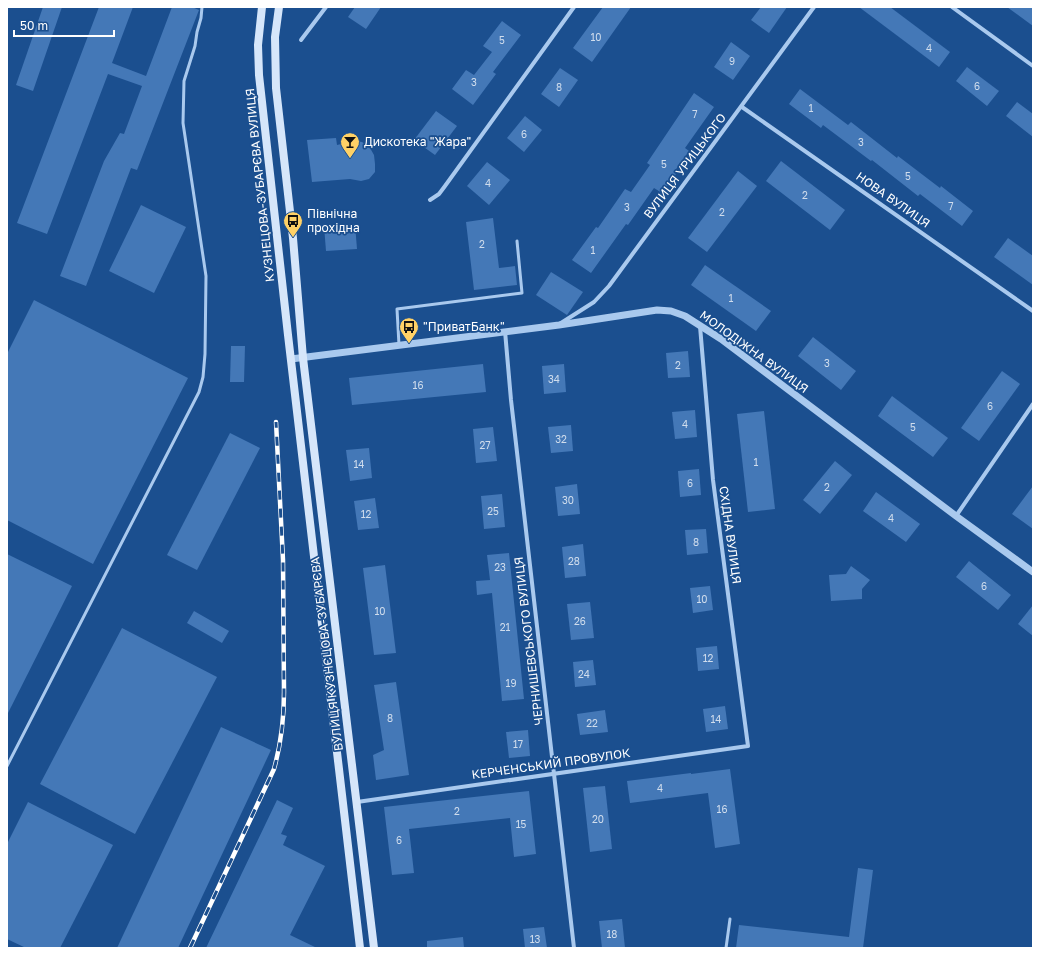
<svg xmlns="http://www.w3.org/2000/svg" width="1040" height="955" font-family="'Golos Text',sans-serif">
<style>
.building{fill:#4478b7}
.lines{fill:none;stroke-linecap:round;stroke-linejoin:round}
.service{stroke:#a9c9ee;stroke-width:3}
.minor{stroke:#a9c9ee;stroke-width:4}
.tertiary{stroke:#a9c9ee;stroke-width:7}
.secondary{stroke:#d6e6fa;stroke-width:8}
.rail-casing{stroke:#fff;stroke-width:4.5}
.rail{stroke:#1b4f8f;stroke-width:3;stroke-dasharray:9;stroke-linecap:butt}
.labels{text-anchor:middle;stroke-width:3.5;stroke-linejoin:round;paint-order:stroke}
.number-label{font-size:10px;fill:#d0dded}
.poi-label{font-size:12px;fill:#fff;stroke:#1b4f8f;text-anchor:start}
.street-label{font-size:12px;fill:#fff;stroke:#1b4f8f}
</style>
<rect width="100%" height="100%" fill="#1b4f8f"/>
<g class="building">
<polygon points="43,7 62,7 33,91 16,85"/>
<polygon points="99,7 133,7 112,63 146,76 172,7 192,7 199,10 137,170 131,168 86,286 60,276 104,161 120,133 124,134 142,86 108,74 47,234 17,223"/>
<polygon points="355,7 381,7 366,29 348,17"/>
<polygon points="603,7 631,7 592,62 573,48"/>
<polygon points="761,7 787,7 769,33 751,20"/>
<polygon points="859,7 890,7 950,52 939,67"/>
<polygon points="1007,7 1033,7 1033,26"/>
<polygon points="502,21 521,35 493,72 496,74 473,105 452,89 466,70 474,75 492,52 483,46"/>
<polygon points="731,42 750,56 733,80 714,67"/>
<polygon points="967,67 999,91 987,106 956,81"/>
<polygon points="560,68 578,80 559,107 541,94"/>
<polygon points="800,89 848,125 851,122 897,158 898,156 940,188 941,186 973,211 962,226 920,194 918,196 872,160 871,161 823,125 821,128 789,104"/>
<polygon points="694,93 714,107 685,148 689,151 674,172 676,174 662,193 654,188 628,225 626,224 591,273 572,260 596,227 598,228 625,189 631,192 650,165 647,163"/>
<polygon points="1017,102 1033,114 1033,137 1006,116"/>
<polygon points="436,111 457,126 435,155 414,140"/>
<polygon points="525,116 542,130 524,152 507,138"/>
<polygon points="336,138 337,145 354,141 362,142 370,148 374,155 375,164 375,172 369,179 361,181 350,179 312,182 307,140"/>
<polygon points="781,161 845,210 830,230 766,181"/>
<polygon points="487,162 510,180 489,205 467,186"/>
<polygon points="738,171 757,186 707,252 688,238"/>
<polygon points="141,205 186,227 154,293 109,271"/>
<polygon points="493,218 499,268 515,266 517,285 474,290 466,222"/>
<polygon points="355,224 357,249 326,251 324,226"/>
<polygon points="1008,238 1033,256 1033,285 994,257"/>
<polygon points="705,265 771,311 756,331 691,285"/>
<polygon points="551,272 583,292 567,315 536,295"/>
<polygon points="34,300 188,378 93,564 7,520 7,354"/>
<polygon points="813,337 856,371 841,390 798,356"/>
<polygon points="231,346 245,346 244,382 230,382"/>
<polygon points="688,351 690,377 668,378 666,353"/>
<polygon points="483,364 486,392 352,405 349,378"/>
<polygon points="564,364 566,392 544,394 542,366"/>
<polygon points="1002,371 1020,384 979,441 961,428"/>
<polygon points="892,396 948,438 933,457 878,416"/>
<polygon points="695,410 697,437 675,439 672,412"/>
<polygon points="764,411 775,509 748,512 737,414"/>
<polygon points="571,425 573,451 551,453 548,427"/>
<polygon points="493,427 497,461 476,463 473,429"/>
<polygon points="230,433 260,448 197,570 167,555"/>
<polygon points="369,448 372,478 350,481 346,450"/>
<polygon points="835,461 852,475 820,514 803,500"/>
<polygon points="699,469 701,495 680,497 678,471"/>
<polygon points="577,484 580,514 558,516 555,487"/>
<polygon points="1033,486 1033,529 1012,514"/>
<polygon points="876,492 920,524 906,542 863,511"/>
<polygon points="502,494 505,527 484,529 481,496"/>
<polygon points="375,498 379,528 358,530 354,501"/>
<polygon points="706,529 708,553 687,555 685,530"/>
<polygon points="583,544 586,576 565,578 562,547"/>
<polygon points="509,553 524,699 502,701 492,593 477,595 476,581 490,580 487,555"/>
<polygon points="7,554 72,586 7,715"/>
<polygon points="969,561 1011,595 998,610 956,577"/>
<polygon points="385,565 396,653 374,655 363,568"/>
<polygon points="851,566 870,580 862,589 862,599 831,601 829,575 846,574"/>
<polygon points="710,586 713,610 693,613 690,588"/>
<polygon points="590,602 594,638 571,640 567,604"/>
<polygon points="1033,605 1033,636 1018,624"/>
<polygon points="194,611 229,631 222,643 187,623"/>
<polygon points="122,628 217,677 135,834 40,784"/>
<polygon points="717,646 719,669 698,671 696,648"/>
<polygon points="593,660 596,685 575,687 573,662"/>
<polygon points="396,682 409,775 376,780 373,755 384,750 374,685"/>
<polygon points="725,706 728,729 706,732 703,709"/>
<polygon points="605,710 608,732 580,735 577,714"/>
<polygon points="221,727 271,750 178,948 117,948"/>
<polygon points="528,730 530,756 509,758 506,732"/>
<polygon points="730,769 740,844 715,848 708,793 630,803 627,781 691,773 691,774"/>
<polygon points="605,786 612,849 590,852 583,788"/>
<polygon points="529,791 536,854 514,857 510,818 409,829 414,873 392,875 384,807"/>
<polygon points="277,800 293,808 281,834 287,836 283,845 325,866 290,935 317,948 206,948"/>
<polygon points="28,802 113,845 60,948 26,948 7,939 7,844"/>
<polygon points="858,868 873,870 863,948 736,948 739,925 849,937"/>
<polygon points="622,919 625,948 602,948 599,921"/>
<polygon points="544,927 547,948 525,948 523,929"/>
<polygon points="463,937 464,948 427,948 427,941"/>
</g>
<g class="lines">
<g class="service">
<polyline points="399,345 397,309 522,293 517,241"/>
<polyline points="7,766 199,392 203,377 205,354 206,276 183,123 184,81 195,46 197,32 201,18 202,7"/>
<polyline points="726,948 730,919"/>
</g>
<g class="minor">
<polyline points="952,7 1033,66"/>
<polyline points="301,40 326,7"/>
<polyline points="742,107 1033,311"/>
<polyline points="430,200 439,194 445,186 574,7"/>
<polyline points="561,323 594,302 609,286 814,7"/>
<polyline points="505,331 511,400 574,948"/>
<polyline points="956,516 1033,404"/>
<polyline points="357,802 748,746 713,480 700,326"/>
</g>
<polyline class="tertiary" points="291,359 559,325 657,310 671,311 685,316 721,339 956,516 1033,572"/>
<g class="secondary">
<polyline points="262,7 258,45 259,75 288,335 360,948"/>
<polyline points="279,7 275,37 276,88 293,238 303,358 374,948"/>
</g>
<defs>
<path id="rail" d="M190 948 274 769C281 744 284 718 284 692L283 560 276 422"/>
</defs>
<use href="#rail" class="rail-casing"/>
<use href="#rail" class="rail"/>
</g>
<defs>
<symbol id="bar-pin" viewBox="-11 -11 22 30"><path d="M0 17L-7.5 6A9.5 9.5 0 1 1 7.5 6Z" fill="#ffd166" stroke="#1b4f8f"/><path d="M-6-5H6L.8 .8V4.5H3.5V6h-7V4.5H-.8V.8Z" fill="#111"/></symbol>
<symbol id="bus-pin" viewBox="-11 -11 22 30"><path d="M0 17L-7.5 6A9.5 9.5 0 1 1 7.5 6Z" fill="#ffd166" stroke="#1b4f8f"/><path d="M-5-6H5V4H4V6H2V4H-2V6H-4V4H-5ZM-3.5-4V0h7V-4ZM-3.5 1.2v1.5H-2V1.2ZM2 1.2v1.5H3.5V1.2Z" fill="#111"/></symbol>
</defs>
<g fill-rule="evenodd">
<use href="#bar-pin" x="339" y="131" width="22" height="30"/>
<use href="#bus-pin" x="282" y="210" width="22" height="30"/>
<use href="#bus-pin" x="398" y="316" width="22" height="30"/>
</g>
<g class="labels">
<g class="number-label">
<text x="596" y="41">10</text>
<text x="502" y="44">5</text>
<text x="929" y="52">4</text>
<text x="732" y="65">9</text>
<text x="474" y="86">3</text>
<text x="977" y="90">6</text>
<text x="559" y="91">8</text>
<text x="811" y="112">1</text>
<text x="695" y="118">7</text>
<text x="524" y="138">6</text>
<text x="861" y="146">3</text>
<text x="664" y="168">5</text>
<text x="908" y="180">5</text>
<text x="488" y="187">4</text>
<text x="805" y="199">2</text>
<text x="951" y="210">7</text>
<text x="627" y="211">3</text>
<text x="722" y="216">2</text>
<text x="482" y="248">2</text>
<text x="593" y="254">1</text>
<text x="731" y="302">1</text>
<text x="827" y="367">3</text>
<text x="678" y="369">2</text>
<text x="554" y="383">34</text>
<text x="418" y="389">16</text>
<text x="990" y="410">6</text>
<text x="685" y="428">4</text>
<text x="913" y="431">5</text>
<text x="561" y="443">32</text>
<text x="485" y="449">27</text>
<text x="756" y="466">1</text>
<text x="359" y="468">14</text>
<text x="690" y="487">6</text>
<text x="827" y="491">2</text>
<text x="568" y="504">30</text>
<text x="493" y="515">25</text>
<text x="366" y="518">12</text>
<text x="891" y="522">4</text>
<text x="696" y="546">8</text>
<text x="574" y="565">28</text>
<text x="500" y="571">23</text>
<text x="984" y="590">6</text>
<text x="702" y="603">10</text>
<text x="380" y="615">10</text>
<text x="580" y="625">26</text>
<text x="505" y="631">21</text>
<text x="708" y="662">12</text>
<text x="584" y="678">24</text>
<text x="511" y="687">19</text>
<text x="390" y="722">8</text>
<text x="716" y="723">14</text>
<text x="592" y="727">22</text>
<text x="518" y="748">17</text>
<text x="660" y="792">4</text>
<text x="722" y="813">16</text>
<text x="457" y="815">2</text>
<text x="598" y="823">20</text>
<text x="521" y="828">15</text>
<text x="399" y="844">6</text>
<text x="612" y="938">18</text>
<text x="535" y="943">13</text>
</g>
<g class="poi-label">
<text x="364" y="146">Дискотека "Жара"</text>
<text x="307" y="218">Північна<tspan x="307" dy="14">прохідна</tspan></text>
<text x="423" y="331">"ПриватБанк"</text>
</g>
<g class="street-label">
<text transform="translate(685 166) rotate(-53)" y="4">ВУЛИЦЯ УРИЦЬКОГО</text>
<text transform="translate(260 185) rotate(-96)" y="4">КУЗНЕЦОВА-ЗУБАРЄВА ВУЛИЦЯ</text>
<text transform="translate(893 200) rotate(35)" y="4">НОВА ВУЛИЦЯ</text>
<text transform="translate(754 352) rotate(36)" y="4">МОЛОДІЖНА ВУЛИЦЯ</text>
<text transform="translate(730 535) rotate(82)" y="4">СХІДНА ВУЛИЦЯ</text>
<text transform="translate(529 641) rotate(-97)" y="4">ЧЕРНИШЕВСЬКОГО ВУЛИЦЯ</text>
<text transform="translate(327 654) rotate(-97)" y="4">ВУЛИЦЯ КУЗНЄЦОВА-ЗУБАРЄВА</text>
<text transform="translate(551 764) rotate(-8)" y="4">КЕРЧЕНСЬКИЙ ПРОВУЛОК</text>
</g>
</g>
<rect width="1040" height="955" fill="none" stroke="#ffffff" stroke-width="16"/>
<path d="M14 30v6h100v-6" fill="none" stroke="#ffffff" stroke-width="2"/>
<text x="20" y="30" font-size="12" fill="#ffffff" stroke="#1b4f8f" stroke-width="3" paint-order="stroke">50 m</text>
</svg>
